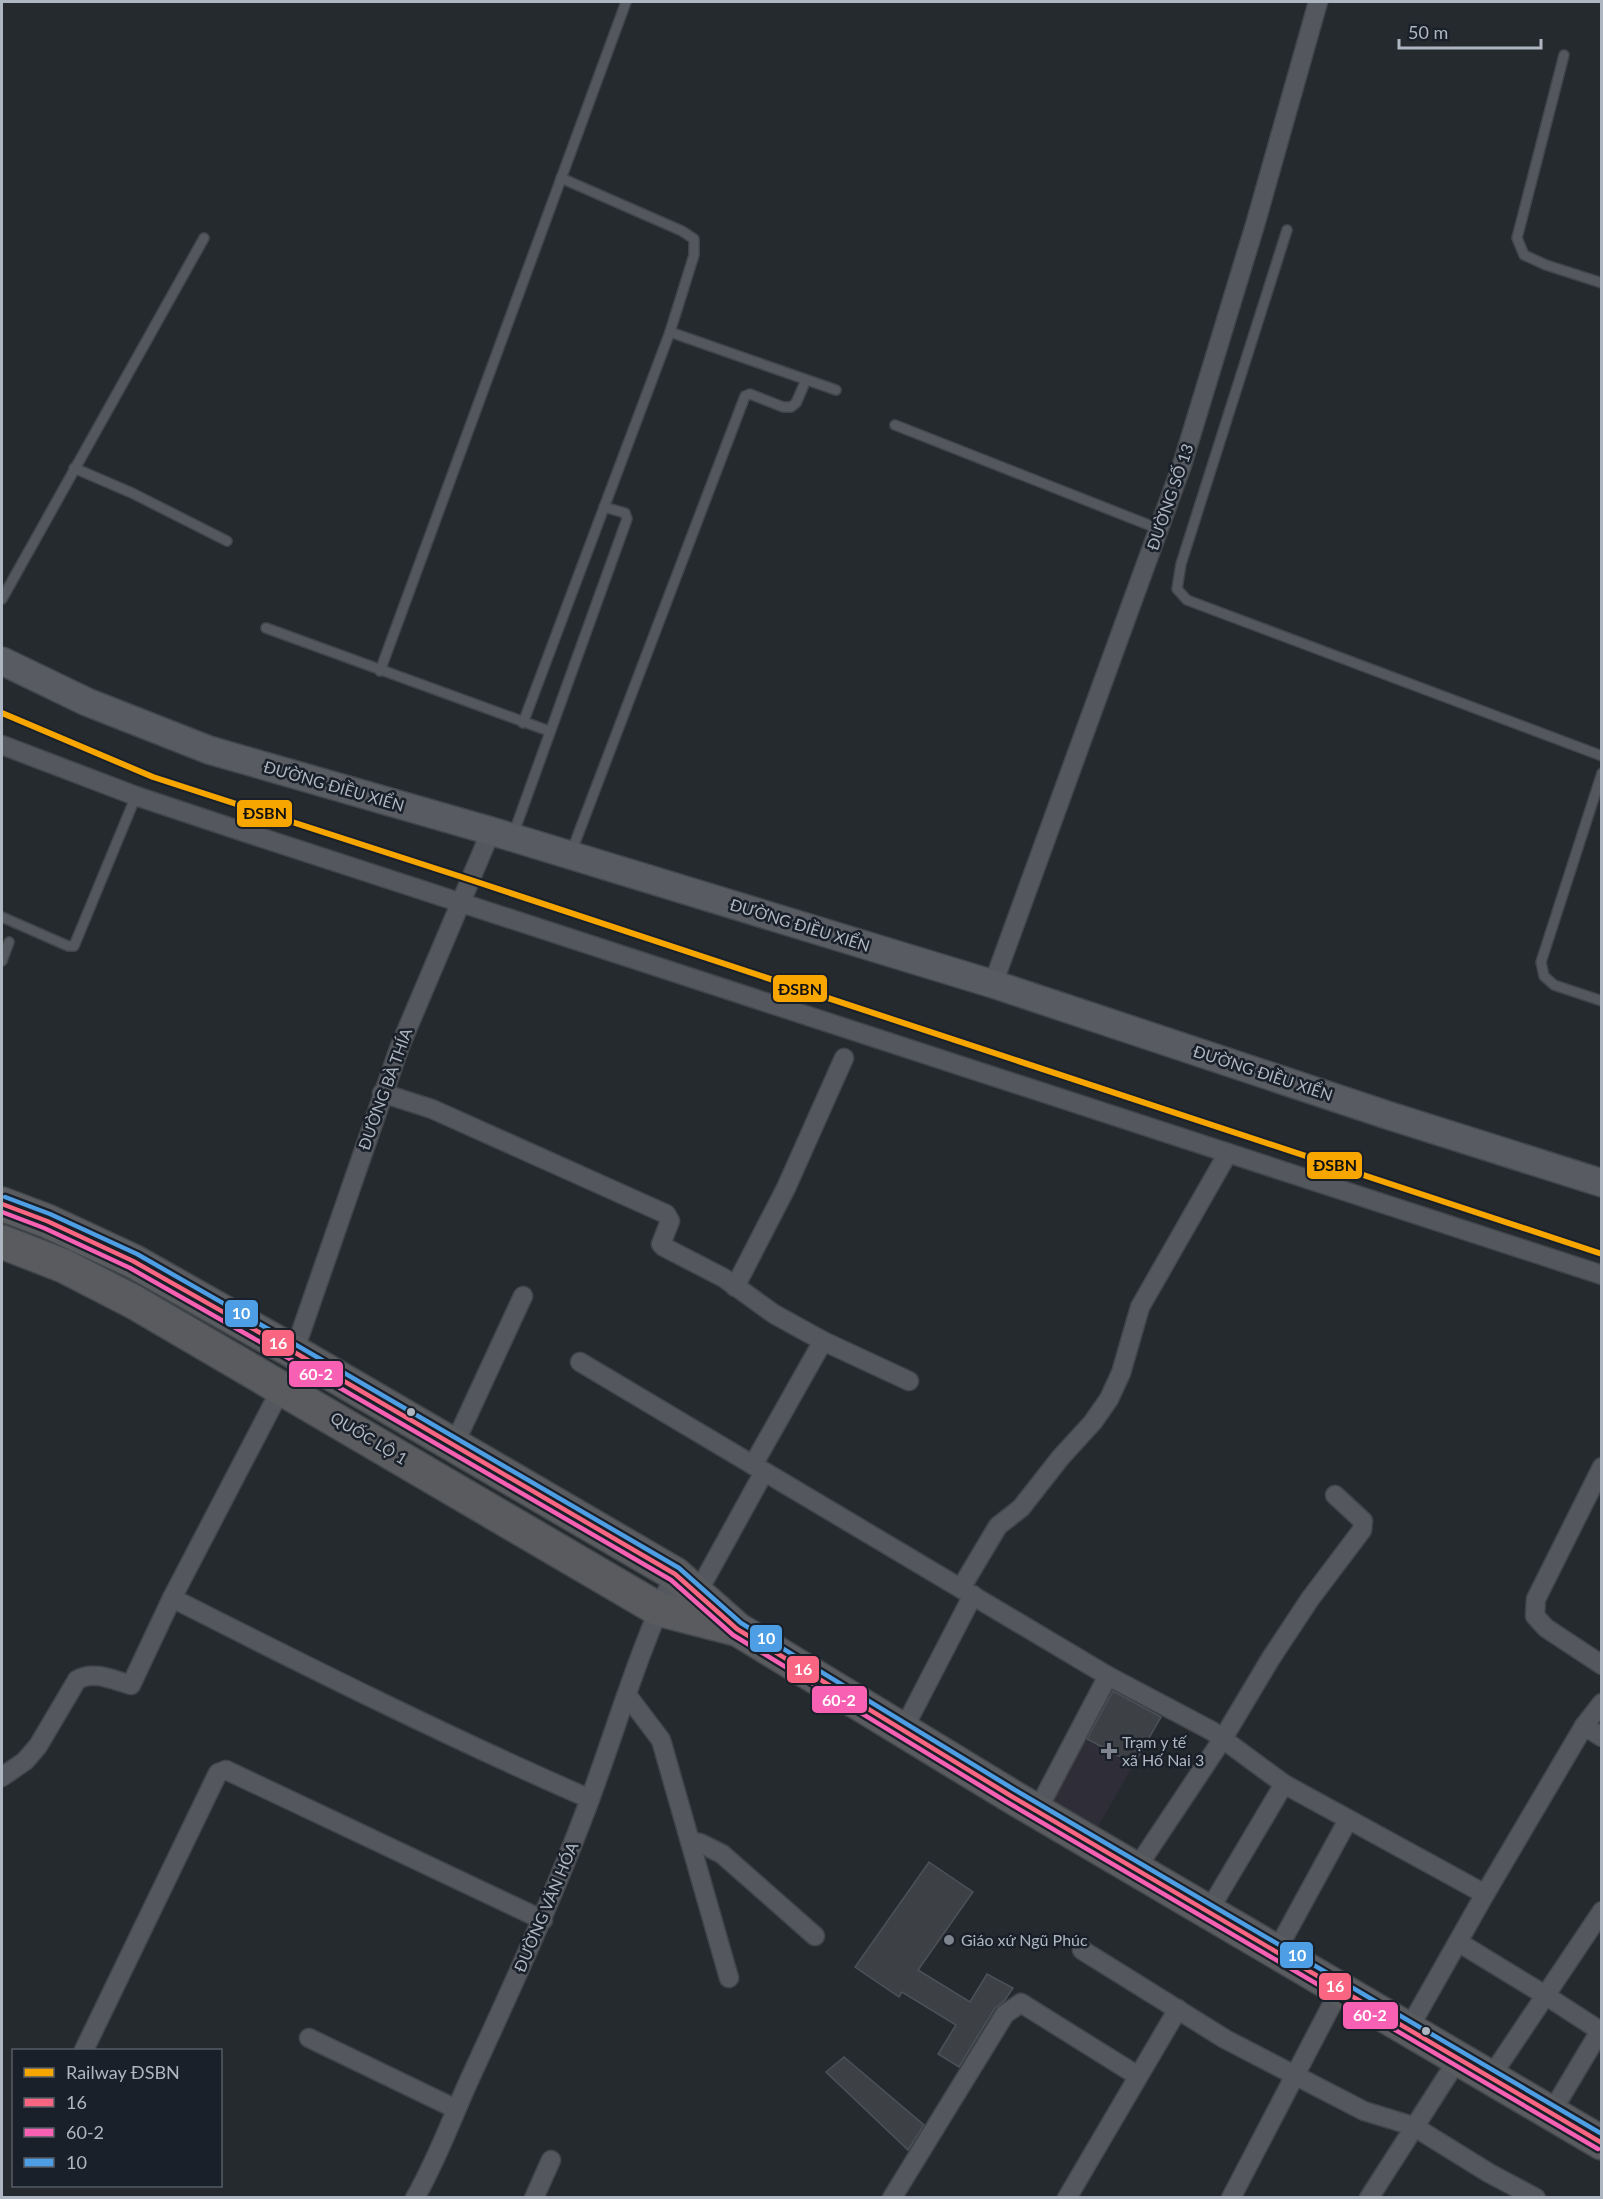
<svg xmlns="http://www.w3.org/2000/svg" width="1603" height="2199" font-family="Lato,sans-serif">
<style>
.medical{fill:#2e2d38}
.building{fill:#3d4146;stroke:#4c5157;stroke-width:1.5}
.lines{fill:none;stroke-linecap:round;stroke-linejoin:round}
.lane-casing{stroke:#414448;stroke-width:12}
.street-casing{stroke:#414448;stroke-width:21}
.secondary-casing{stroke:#42464c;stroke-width:30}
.highway-casing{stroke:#41464b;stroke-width:36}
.lane{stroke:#54585e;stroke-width:9}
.street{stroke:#54585e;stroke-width:18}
.secondary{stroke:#585c62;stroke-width:27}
.highway{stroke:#595b5f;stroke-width:33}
.bus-1-casing{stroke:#1a2029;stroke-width:9}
.bus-2-casing{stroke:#1a2029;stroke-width:9}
.bus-3-casing{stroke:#1a2029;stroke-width:9}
.bus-1{stroke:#fa6682;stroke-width:4.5}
.bus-2{stroke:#f860b3;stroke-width:4.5}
.bus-3{stroke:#4d9ee5;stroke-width:4.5}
.rail-1-casing{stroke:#1a2029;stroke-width:10}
.rail-1{stroke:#f7a600;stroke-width:6}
.bus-dot{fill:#aeb6c1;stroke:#1a2029;stroke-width:2}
.poi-dot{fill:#7e858e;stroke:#1a2029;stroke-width:2}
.labels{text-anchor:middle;stroke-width:5;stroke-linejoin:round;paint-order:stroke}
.street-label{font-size:16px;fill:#aeb6c1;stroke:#1a2029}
.poi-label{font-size:16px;fill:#aeb6c1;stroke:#1a2029;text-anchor:start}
.line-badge{stroke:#1a2029;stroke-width:2}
.badge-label{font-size:16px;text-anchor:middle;font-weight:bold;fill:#fff}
.pale-badge-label{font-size:16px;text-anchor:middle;font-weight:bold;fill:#111}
</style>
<rect width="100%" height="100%" fill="#252a2f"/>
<polygon class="medical" points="1110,1685 1163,1713 1095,1832 1048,1805"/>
<g class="building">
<polygon points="1113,1691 1161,1717 1134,1764 1087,1739"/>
<polygon points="929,1862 973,1892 918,1970 970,2002 987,1974 1013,1988 1005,2000 995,2008 959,2067 938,2054 956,2025 902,1992 899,1997 855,1967"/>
<polygon points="844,2057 924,2125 908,2150 826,2072"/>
</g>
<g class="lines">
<defs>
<g id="lane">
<polyline points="1564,55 1517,238 1524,255 1546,265 1602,283"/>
<polyline points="1287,230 1181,564 1177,589 1187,600 1602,756"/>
<polyline points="670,332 836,390"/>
<polyline points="895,425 1159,529"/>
<polyline points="74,468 132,493 227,541"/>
<polyline points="2,599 204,238"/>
<polyline points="266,628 549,731"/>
<polyline points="380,671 626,2"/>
<polyline points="523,723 670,332 694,255 694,239 682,231 561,178"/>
<polyline points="1602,773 1541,962 1544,976 1554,985 1602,1001"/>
<polyline points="513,835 627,519 625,513 604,507"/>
<polyline points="571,853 745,396 750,394 783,407 791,407 796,403 806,380"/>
<polyline points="2,917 68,946 74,946 136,796"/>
<polyline points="2,961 9,942"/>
</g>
<g id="street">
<polyline points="2,745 136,796 235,829 1602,1275"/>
<polyline points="993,984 1182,465 1255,225 1318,2"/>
<polyline points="382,1093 432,1109 666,1214 670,1221 661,1244 664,1247 724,1278 774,1314 823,1341 909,1381"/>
<polyline points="735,1287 786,1188 844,1058"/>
<polyline points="294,1352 400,1046 491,831"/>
<polyline points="580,1362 1108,1676 1212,1731 1284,1784 1485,1894"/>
<polyline points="454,1445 523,1296"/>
<polyline points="753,1465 823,1341"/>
<polyline points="1602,1467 1536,1599 1535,1616 1546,1628 1602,1665"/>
<polyline points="961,1588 998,1526 1021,1508 1061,1457 1093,1422 1109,1399 1121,1373 1140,1307 1228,1153"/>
<path d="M172 1598C310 1668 448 1737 590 1799"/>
<polyline points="694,1599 764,1472"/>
<polyline points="627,1695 661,1740 729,1978"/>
<polyline points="1584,1726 1602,1737"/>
<polyline points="903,1730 973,1595"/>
<path d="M2 1777 25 1761 38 1746 77 1680C93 1670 113 1680 131 1685L172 1598 282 1387"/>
<polyline points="1037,1811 1108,1676"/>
<polyline points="690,1841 700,1843 722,1854 815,1936"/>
<polyline points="1136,1869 1222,1740 1271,1658 1310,1599 1362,1530 1363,1521 1335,1495"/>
<polyline points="1208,1912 1284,1784"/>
<polyline points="1458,1942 1545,1995 1602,2032"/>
<polyline points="1082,1950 1225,2039 1364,2111 1413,2126 1489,2173 1536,2198"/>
<polyline points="1276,1952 1348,1820"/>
<polyline points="1408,2030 1485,1894 1584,1726 1602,1703"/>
<polyline points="309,2038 456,2109"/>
<polyline points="84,2050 218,1773 226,1770 543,1920"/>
<polyline points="1490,2078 1602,1911"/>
<polyline points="1551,2113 1600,2031"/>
<path d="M415 2198C438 2158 453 2115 472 2074 514 1983 555 1893 590 1799 618 1723 640 1646 675 1574"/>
<polyline points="534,2198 551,2160"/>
<polyline points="892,2198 1005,2014 1021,2003 1138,2076"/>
<polyline points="1067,2198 1178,2009"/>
<polyline points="1231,2198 1340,1989"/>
<polyline points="1369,2198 1458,2059"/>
</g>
<polyline id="secondary" points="2,661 87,702 209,750 491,831 993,984 1387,1115 1602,1183"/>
<g id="highway">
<polyline points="2,1204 47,1221 133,1261 294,1352 675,1574 737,1629 1011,1796 1602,2143"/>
<polyline points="2,1242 64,1266 134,1302 658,1609 732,1628"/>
</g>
</defs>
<use href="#lane" class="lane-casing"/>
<use href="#street" class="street-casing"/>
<use href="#secondary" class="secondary-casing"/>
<use href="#highway" class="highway-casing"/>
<use href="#lane" class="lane"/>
<use href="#street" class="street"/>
<use href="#secondary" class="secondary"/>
<use href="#highway" class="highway"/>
<defs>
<polyline id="bus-1" points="2,1204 47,1221 133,1261 294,1352 675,1574 737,1629 1011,1796 1602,2143"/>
<polyline id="bus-2" points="2,1212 44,1228 130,1268 290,1359 671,1580 733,1635 1007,1802 1598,2149"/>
<polyline id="bus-3" points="5,1197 50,1214 137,1254 298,1346 679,1568 741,1623 1015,1790 1602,2134"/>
</defs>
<use href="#bus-1" class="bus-1-casing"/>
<use href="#bus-2" class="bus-2-casing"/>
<use href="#bus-3" class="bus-3-casing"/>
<use href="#bus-1" class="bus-1"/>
<use href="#bus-2" class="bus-2"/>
<use href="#bus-3" class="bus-3"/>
<defs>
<polyline id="rail-1" points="2,713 153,777 471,880 1602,1254"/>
</defs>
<use href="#rail-1" class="rail-1-casing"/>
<use href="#rail-1" class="rail-1"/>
</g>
<g class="bus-dot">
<circle cx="411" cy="1412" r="5"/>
<circle cx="1426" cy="2031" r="5"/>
</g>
<g class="poi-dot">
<path d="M1106 1742h6v6h6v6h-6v6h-6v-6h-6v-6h6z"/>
<circle cx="949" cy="1940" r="6"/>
</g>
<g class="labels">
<g class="street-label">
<text transform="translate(1170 497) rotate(-71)" y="6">ĐƯỜNG SỐ 13</text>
<text transform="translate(334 786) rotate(16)" y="6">ĐƯỜNG ĐIỀU XIỂN</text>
<text transform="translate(800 925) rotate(17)" y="6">ĐƯỜNG ĐIỀU XIỂN</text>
<text transform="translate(1263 1073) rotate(18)" y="6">ĐƯỜNG ĐIỀU XIỂN</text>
<text transform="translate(385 1089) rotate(-70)" y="6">ĐƯỜNG BÀ THÍA</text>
<text transform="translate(369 1438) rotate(31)" y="6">QUỐC LỘ 1</text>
<text transform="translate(546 1907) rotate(-67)" y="6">ĐƯỜNG VĂN HÓA</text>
</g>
<g class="poi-label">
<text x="1122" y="1748">Trạm y tế<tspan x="1122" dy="18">xã Hố Nai 3</tspan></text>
<text x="961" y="1946">Giáo xứ Ngũ Phúc</text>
</g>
</g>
<g class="line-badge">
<rect x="236" y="799" width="57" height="29" rx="6" fill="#f7a600"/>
<rect x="772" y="974" width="56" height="29" rx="6" fill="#f7a600"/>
<rect x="1306" y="1151" width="57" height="29" rx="6" fill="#f7a600"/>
<rect x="224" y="1299" width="35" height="29" rx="6" fill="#4d9ee5"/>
<rect x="261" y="1329" width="34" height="28" rx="6" fill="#fa6682"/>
<rect x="288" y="1360" width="56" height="28" rx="6" fill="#f860b3"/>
<rect x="749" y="1624" width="34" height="29" rx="6" fill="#4d9ee5"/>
<rect x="786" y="1655" width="34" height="29" rx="6" fill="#fa6682"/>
<rect x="811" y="1685" width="57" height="29" rx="6" fill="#f860b3"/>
<rect x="1279" y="1941" width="35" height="28" rx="6" fill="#4d9ee5"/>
<rect x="1318" y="1972" width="34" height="29" rx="6" fill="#fa6682"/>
<rect x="1342" y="2001" width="57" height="29" rx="6" fill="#f860b3"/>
</g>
<g class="badge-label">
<text x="241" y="1319">10</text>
<text x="278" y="1349">16</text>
<text x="316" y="1380">60-2</text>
<text x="766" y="1644">10</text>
<text x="803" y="1675">16</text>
<text x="839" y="1706">60-2</text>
<text x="1297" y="1961">10</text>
<text x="1335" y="1992">16</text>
<text x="1370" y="2021">60-2</text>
</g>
<g class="pale-badge-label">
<text x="265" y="819">ĐSBN</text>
<text x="800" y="995">ĐSBN</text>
<text x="1335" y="1171">ĐSBN</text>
</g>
<rect width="1603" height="2199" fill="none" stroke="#aeb6c1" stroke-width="6"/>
<rect x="12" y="2049" width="210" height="138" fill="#1a2029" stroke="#555c66" stroke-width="1.5"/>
<rect x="24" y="2068" width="30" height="9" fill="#f7a600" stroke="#555c66" stroke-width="1.5"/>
<text x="66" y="2079" font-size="18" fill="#aeb6c1">Railway ĐSBN</text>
<rect x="24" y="2098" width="30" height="9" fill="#fa6682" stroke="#555c66" stroke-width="1.5"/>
<text x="66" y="2109" font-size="18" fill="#aeb6c1">16</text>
<rect x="24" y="2128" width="30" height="9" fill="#f860b3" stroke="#555c66" stroke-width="1.5"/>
<text x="66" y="2139" font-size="18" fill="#aeb6c1">60-2</text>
<rect x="24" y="2158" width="30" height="9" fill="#4d9ee5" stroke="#555c66" stroke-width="1.5"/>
<text x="66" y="2169" font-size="18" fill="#aeb6c1">10</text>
<path d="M1399 39v9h142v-9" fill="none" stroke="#aeb6c1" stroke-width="3"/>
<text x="1408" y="39" font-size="18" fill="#aeb6c1" stroke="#1a2029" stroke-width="4.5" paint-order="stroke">50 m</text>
</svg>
